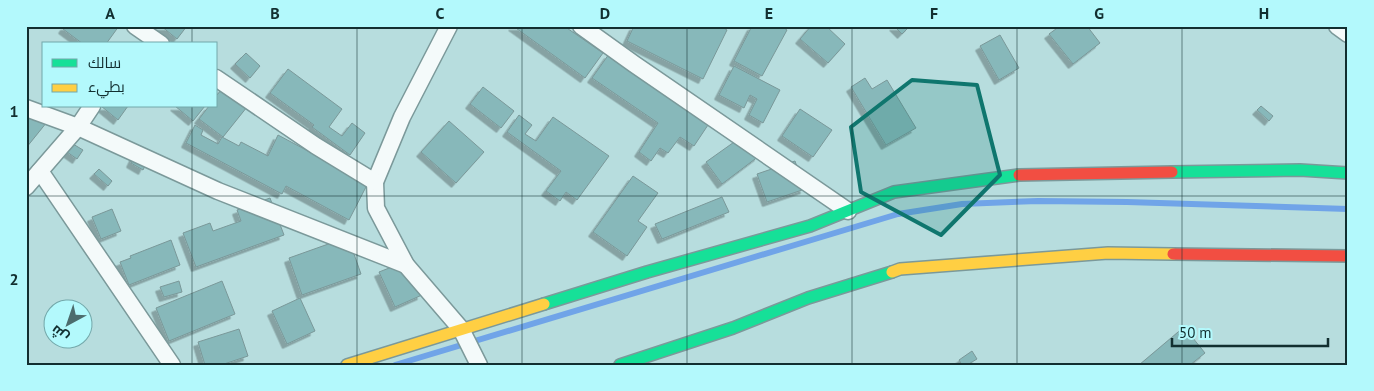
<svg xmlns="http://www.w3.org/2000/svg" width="1374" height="391" font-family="'PT Sans',Cairo,sans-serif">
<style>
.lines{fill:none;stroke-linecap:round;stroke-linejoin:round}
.stream{stroke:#70a4e8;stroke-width:6}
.building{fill:#87b8ba;stroke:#7a9899;filter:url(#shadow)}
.street-casing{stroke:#7b999a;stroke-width:19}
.fast-casing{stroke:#7b999a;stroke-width:14}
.slow-casing{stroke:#7b999a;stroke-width:14}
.jam-casing{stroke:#7b999a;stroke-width:14}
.street{stroke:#f4fafa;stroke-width:16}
.fast{stroke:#16e098;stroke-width:11}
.slow{stroke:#ffcf43;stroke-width:11}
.jam{stroke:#f24e42;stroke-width:11}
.marked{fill:#0f766e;fill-opacity:0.2;stroke:#0f766e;stroke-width:4;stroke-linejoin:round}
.grid{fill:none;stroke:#122f30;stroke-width:1;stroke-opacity:0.55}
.neatline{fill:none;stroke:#122f30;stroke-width:2}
.grid-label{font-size:16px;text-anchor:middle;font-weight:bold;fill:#122f30}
</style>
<defs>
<filter id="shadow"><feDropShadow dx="-4.5" dy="4.5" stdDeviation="0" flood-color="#0004"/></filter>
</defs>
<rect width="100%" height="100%" fill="#b7ddde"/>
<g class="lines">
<polyline class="stream" points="395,365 898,214 962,204 1038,201 1127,202 1348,209"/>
</g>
<g class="building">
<polygon points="65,26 119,26 106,44 83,44 63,29"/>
<polygon points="161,26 187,26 177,39"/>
<polygon points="513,26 564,26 603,53 585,78"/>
<polygon points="634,26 665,26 669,28 670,26 720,26 727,30 703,79 627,41"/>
<polygon points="752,26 781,26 787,30 762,76 734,61"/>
<polygon points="811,26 826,26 845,44 828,63 800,39"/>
<polygon points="894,26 910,26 902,34"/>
<polygon points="1060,26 1087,26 1100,43 1073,64 1049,34"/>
<polygon points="1000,35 1019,68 999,80 980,46"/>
<polygon points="246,53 260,66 250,78 235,64"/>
<polygon points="609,54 710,122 694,146 680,137 668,153 660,148 651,161 639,152 658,123 592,78"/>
<polygon points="734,66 780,90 763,123 749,115 757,99 750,95 744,108 719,95"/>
<polygon points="288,69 342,109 329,127 342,136 352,123 365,133 350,155 312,127 314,125 270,93"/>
<polygon points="865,78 872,89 887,80 916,128 886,145 851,87"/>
<polygon points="483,87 514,111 501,128 470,104"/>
<polygon points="223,88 247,107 223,137 199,119 209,106 216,106 216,96"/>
<polygon points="101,106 128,106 118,120"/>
<polygon points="175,106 205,106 193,121"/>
<polygon points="1261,106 1273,116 1269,121 1257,110"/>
<polygon points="800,109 832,130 813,157 782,136"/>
<polygon points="26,110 47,122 26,148"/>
<polygon points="519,115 532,125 525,134 536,141 553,117 609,156 577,200 566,192 560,201 546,191 561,171 507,132"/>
<polygon points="449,121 484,152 456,183 421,152"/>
<polygon points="195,125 203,130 201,135 218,144 222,137 239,146 241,142 268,156 278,135 368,183 349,220 286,186 282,194 186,143"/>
<polygon points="744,135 759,156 722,184 706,162"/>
<polygon points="73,144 83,150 77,159 67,152"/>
<polygon points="137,150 150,156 143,170 131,163"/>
<polygon points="795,161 805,189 767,202 757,174"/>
<polygon points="99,169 112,181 108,186 94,174"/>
<polygon points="633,176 658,193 638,221 647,227 627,256 593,232"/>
<polygon points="722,197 729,212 662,239 655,224"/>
<polygon points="270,198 284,235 196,267 183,233 210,223 213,231 241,221 237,210"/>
<polygon points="112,209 121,231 101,239 92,217"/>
<polygon points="348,237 361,274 302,295 289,258"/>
<polygon points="171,240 180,265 129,285 120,262 131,258 130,256"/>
<polygon points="407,261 422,295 395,307 379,272"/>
<polygon points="179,281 182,292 164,297 160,287"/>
<polygon points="222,281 235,314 169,341 156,308"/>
<polygon points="300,298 315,331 287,344 272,311"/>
<polygon points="1184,327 1205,353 1190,365 1139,365"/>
<polygon points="239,329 248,356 221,365 205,365 198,342"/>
<polygon points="972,351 977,359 967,365 962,365 959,360"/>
</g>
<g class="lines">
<defs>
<g id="street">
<polyline points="135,26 161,44"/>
<polyline points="449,26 402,117 375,182 376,208 406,265 461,329 479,365"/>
<polyline points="581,26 634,64 848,211"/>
<polyline points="1337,26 1348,34"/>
<polyline points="216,78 316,146 375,182"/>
<polyline points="26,108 78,127 218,191 406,265"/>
<polyline points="40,171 172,365"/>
<polyline points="26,187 78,127 92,106"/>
</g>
<g id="fast">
<polyline points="1172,172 1300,170 1348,173"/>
<polyline points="544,304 647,272 810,226 894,192 1019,175"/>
<polyline points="620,365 733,328 808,298 892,272"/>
</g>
<g id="slow">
<polyline points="892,272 900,269 1108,253 1173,254"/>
<polyline points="347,365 544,304"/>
</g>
<g id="jam">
<polyline points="1019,175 1172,172"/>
<polyline points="1173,254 1348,256"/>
</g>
</defs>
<use href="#street" class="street-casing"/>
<use href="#fast" class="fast-casing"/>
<use href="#slow" class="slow-casing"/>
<use href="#jam" class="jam-casing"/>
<use href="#street" class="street"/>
<use href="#fast" class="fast"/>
<use href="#slow" class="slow"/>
<use href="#jam" class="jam"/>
</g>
<path class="marked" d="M912 80 977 85 1000 175 941 235 861 192 851 127Z"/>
<path class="grid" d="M192 26V44M357 26V365M522 26V365M687 26V365M852 26V365M1017 26V365M1182 26V365M192 106V365M26 196H1348"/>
<rect width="1374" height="391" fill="none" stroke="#b3f9fc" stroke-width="55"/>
<rect x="42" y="42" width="175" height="65" fill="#b3f9fc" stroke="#73a8aa"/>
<rect x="52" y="59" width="25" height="8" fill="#16e098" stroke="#73a8aa"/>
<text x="88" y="68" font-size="15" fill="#122f30">سالك</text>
<rect x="52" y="84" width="25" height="8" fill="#ffcf43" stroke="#73a8aa"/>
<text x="88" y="92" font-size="15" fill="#122f30">بطيء</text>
<g transform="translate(68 324) rotate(220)"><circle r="24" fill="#b3f9fc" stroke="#73a8aa"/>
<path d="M0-4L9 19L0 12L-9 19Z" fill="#4c6c6d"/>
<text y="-8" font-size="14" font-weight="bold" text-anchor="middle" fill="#122f30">ش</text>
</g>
<path d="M1172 338v8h156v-8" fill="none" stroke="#122f30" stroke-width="2.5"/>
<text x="1179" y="338" font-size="15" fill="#122f30" stroke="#b3f9fc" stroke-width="4" paint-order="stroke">50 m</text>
<rect x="28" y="28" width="1318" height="336" class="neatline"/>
<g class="grid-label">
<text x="110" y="19">A</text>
<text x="275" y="19">B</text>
<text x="440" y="19">C</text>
<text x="605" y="19">D</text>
<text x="769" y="19">E</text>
<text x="934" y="19">F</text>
<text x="1099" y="19">G</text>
<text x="1264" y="19">H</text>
<text x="14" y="117">1</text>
<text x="14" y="285">2</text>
</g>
</svg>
